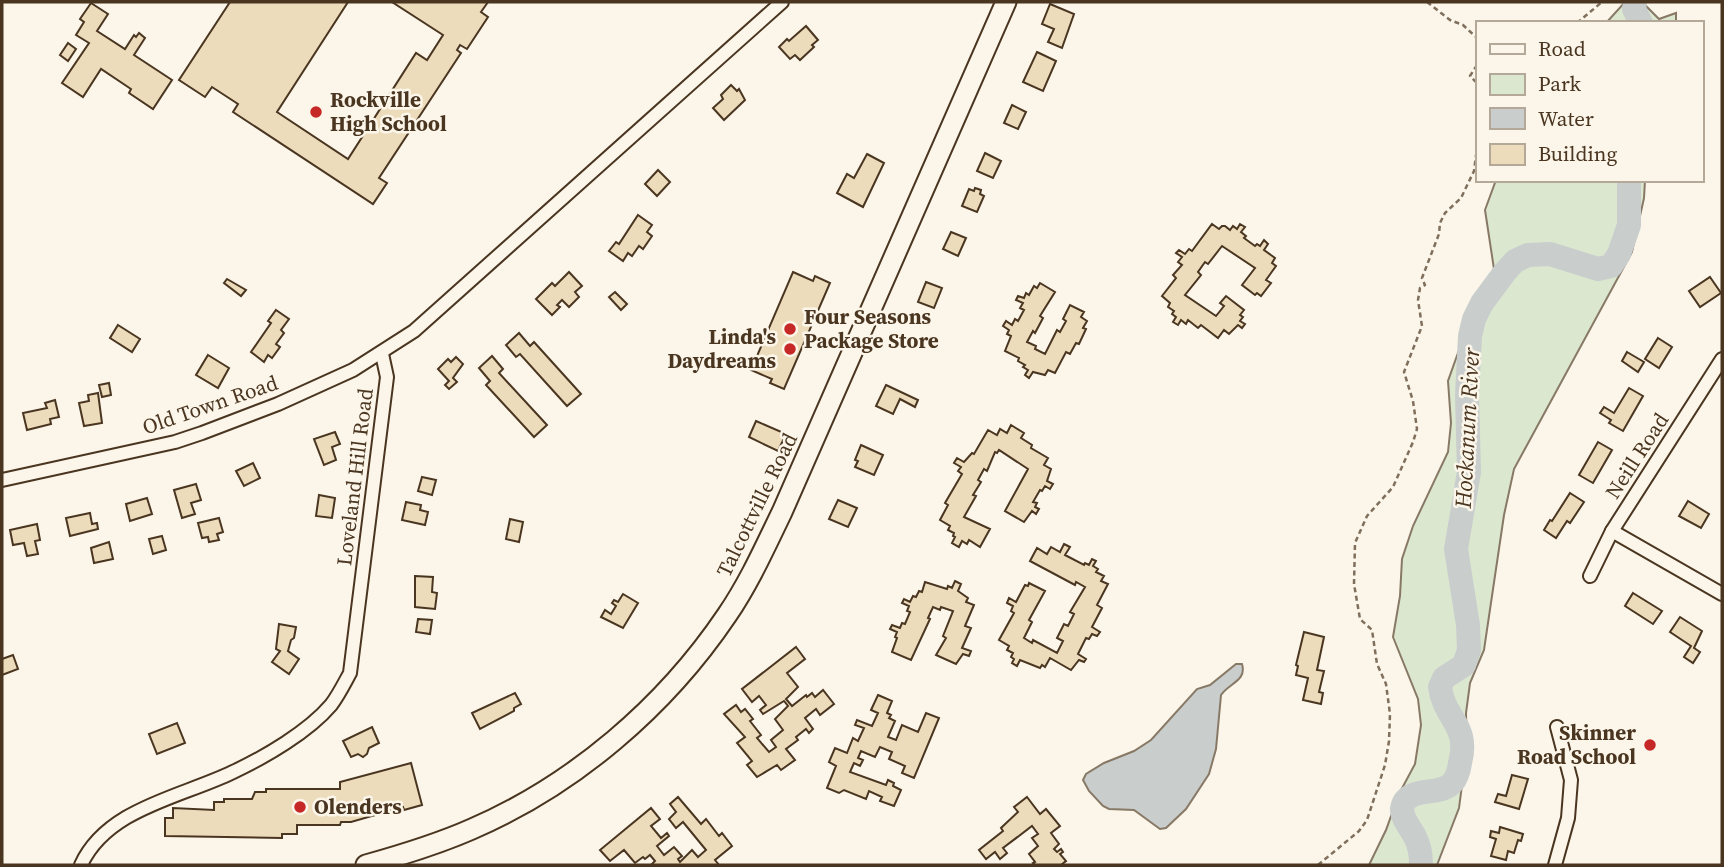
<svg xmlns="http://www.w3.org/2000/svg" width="1724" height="867" font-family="'Source Serif 4',serif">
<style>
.green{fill:#dce7d0;stroke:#887966;stroke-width:2}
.water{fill:#c9cecd;stroke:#887966;stroke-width:2}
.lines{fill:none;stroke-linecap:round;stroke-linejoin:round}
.river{stroke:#c9cecd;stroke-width:24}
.building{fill:#ecdcbc;stroke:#4a3520;stroke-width:2}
.minor-casing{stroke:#4a3520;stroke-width:16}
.primary-casing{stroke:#4a3520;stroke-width:23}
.path{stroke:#7f6f5c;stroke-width:2.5;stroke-dasharray:5 3.5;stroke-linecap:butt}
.minor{stroke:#fbf6e9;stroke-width:12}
.primary{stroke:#fbf6e9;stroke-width:19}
.poi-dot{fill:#c62828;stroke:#fbf6e9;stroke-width:2.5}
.labels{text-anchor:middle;stroke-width:5;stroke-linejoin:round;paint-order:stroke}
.poi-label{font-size:21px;font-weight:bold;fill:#4a3520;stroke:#fbf6e9;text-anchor:start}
.street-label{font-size:21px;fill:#4a3520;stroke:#fbf6e9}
.water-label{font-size:23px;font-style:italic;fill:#4a3520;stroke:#fbf6e9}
</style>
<rect width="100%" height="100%" fill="#fbf6e9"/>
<g class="green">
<polygon points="1625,2 1645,2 1644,4 1659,19 1676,13 1676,23 1606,23"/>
<polygon points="1496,180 1645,180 1644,198 1632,252 1514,469 1504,515 1484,650 1470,683 1466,713 1467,747 1459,808 1437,865 1369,865 1386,830 1399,794 1415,764 1421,725 1418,699 1393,637 1400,596 1402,559 1413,526 1448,452 1451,423 1448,381 1464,336 1494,269 1485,210"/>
</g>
<path class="water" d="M1236 664H1242C1247 681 1229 683 1221 695L1216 749 1209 774 1186 809 1166 828 1160 829 1134 810 1109 809 1103 806 1089 791 1083 780 1086 774 1104 763 1134 751 1151 740 1197 689 1210 685Z"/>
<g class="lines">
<g class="river">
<polyline points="1635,2 1634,9 1641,23"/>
<path d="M1421 865C1421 856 1420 847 1416 839 1412 829 1402 820 1402 809 1405 785 1440 797 1452 783 1457 778 1459 770 1460 763 1470 725 1444 719 1440 687L1444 678 1464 665 1469 650 1468 625 1456 549 1469 472 1467 395 1470 336 1474 319 1482 303 1505 272 1515 261 1528 255 1550 254 1598 269 1611 266 1619 254 1629 225V180"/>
</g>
</g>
<g class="building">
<polygon points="230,2 348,2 277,112 348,159 416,53 427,60 443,35 392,2 488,2 481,12 488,17 467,49 460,45 457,50 461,53 379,178 387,183 373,204 233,112 238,104 212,87 205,97 179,80"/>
<polygon points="91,3 108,14 97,31 125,49 134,35 136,37 139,33 145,38 134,55 172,80 153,109 129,93 131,89 101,69 83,97 62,83 89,43 76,35 84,22 80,19"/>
<polygon points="1050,4 1074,14 1062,48 1048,42 1054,29 1042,24"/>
<polygon points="806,26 818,40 812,45 814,47 800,60 795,55 790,59 779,47 787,39 789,41"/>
<polygon points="68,43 76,49 68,61 60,55"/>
<polygon points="1037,52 1056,61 1043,91 1023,82"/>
<polygon points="731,85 737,91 739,89 745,100 724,120 713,108 723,99 721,95"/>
<polygon points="1012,105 1026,112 1018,129 1004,123"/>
<polygon points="985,153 1001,161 993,178 977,171"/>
<polygon points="867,154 884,163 863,207 837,193 847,174 854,178"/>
<polygon points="658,170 670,182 657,196 645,184"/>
<polygon points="975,188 981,190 980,194 984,196 977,212 962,206 969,189 974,191"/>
<polygon points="638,215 652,225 647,232 652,236 643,249 639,246 632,256 628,253 623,261 609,251 616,242 619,244"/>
<polygon points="1212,224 1219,229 1222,226 1225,226 1230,230 1233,226 1237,229 1240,224 1245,227 1241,232 1246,236 1244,238 1255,246 1257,244 1260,246 1264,240 1268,244 1264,250 1275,258 1272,263 1276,266 1266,280 1271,283 1261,296 1257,293 1255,295 1242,285 1255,268 1222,246 1208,264 1205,262 1198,272 1201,275 1185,295 1216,316 1224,306 1220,303 1226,296 1244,310 1240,315 1243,317 1240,321 1245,324 1242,328 1238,325 1229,334 1224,330 1218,338 1201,325 1198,328 1188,320 1186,324 1181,320 1178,325 1173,322 1176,317 1172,314 1174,311 1168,307 1170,303 1162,296 1176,278 1173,275 1182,265 1178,262 1182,257 1176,253 1179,250 1185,254 1189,249 1192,251"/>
<polygon points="951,232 966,238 958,256 943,249"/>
<polygon points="569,272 582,286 575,292 579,297 569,307 562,300 557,305 560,307 552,315 536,299 552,283 555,286"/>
<polygon points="793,272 813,281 815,276 830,283 784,389 770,383 772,379 751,370"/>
<polygon points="1710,277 1721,293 1700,307 1689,291"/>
<polygon points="227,279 246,290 241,296 224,283"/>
<polygon points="926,282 942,288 934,308 918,302"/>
<polygon points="1040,283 1055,292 1040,316 1043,318 1035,333 1033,331 1027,342 1036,346 1035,349 1045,354 1057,330 1060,332 1066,321 1063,319 1070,305 1084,312 1081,317 1087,321 1083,328 1086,329 1079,344 1076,343 1070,354 1066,352 1055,373 1048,370 1045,375 1033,372 1029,378 1025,375 1028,370 1023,367 1025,365 1018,361 1019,358 1005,351 1011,336 1007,334 1009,330 1003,326 1006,321 1012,325 1015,319 1018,321 1024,310 1020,308 1023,303 1016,300 1018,296 1024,298 1026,293 1029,295 1034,286 1037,288"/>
<polygon points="615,292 627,304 621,310 609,297"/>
<polygon points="276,310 289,319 281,330 284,333 276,344 280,347 272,358 268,355 264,362 251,352 271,323 268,321"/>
<polygon points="118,325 140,339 132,352 110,338"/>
<polygon points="519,333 530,346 534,342 581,394 567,406 520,354 516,357 506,345"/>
<polygon points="1658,338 1672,347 1659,368 1645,359"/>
<polygon points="1627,352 1644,362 1638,372 1622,361"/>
<polygon points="208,355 229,368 218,388 196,375"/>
<polygon points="492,356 503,369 499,373 547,425 534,437 486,385 490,381 479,368"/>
<polygon points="456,357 463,364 453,378 457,382 449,389 445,385 449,381 438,369 448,359 451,362"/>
<polygon points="109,383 111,395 102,397 99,385"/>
<polygon points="886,385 918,400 915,407 900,399 893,414 876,406"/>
<polygon points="1629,388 1643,396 1623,431 1609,423 1611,420 1600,413 1604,407 1614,413"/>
<polygon points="98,393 102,423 84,426 79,403 89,401 88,395"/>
<polygon points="55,400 59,417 50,419 51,424 27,430 23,413 47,408 45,403"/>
<polygon points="756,421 786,434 778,451 749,437"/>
<polygon points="1011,425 1024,433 1021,438 1032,445 1031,448 1048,458 1044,465 1051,469 1047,481 1053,484 1050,489 1045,486 1042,491 1040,490 1033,502 1037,503 1035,507 1039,509 1036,514 1032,511 1024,522 1005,511 1028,469 999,450 997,453 995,452 987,471 984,469 978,480 981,482 973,495 976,496 964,517 990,529 980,547 969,540 967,544 962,541 959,547 952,543 955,537 953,536 954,533 948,530 950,526 940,520 948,505 945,503 962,474 958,471 961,467 954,463 957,458 964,462 972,453 974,454 988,430 997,435 1000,429 1007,433"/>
<polygon points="335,432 340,444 332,447 336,460 324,465 314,439"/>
<polygon points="1598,442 1612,450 1593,483 1579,475"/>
<polygon points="861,445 883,455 874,475 855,467 858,461 855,460"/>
<polygon points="253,463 260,478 244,486 236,471"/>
<polygon points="422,477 436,480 432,495 418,491"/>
<polygon points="196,484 201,500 191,503 195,514 182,518 174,490"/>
<polygon points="1570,493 1584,502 1570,523 1567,521 1556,538 1544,530 1550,520 1552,521"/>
<polygon points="319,495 335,498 332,518 316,516"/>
<polygon points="147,498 152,514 130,521 126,504"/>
<polygon points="838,500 857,508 848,527 829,519"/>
<polygon points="1688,501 1709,514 1701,528 1679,516"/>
<polygon points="406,502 421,505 420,510 428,512 425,525 402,520"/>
<polygon points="90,513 92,524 97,523 98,529 70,536 66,518"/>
<polygon points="219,518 223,532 217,534 219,540 209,542 208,537 202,538 198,523"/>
<polygon points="510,519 523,522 519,542 506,539"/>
<polygon points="37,524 40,540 35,541 38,554 27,556 24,543 13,545 10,530"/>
<polygon points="162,536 166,550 153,554 149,539"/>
<polygon points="109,542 113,559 94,563 91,548"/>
<polygon points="1064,544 1070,547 1065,555 1084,565 1085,563 1089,565 1092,559 1096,561 1093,566 1098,569 1096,572 1104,576 1101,581 1108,584 1097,605 1102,608 1092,627 1100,632 1097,636 1092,634 1089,639 1086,638 1078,654 1086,659 1084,662 1079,660 1071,670 1050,658 1045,667 1042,665 1040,668 1020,660 1017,666 1012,663 1014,659 1011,657 1013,653 1007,650 1009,646 999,640 1014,613 1011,611 1013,606 1007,603 1009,598 1016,602 1025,585 1028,586 1029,583 1045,591 1029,620 1032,622 1024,638 1032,643 1033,640 1057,653 1063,641 1057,638 1064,624 1068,626 1074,614 1070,612 1085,587 1076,582 1075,585 1030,561 1037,548 1047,554 1051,547 1060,552"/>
<polygon points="415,576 433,577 432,592 437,593 435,609 415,607"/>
<polygon points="955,581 961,584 958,591 968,598 966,602 974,605 965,626 971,628 962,648 971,651 969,656 963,654 956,664 936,655 946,638 943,636 953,611 941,607 940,610 933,607 928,618 930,619 911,660 892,652 897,638 895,637 897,632 890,629 892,625 900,628 902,623 905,624 910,612 907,611 909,606 902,603 904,599 910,602 913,596 916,597 919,591 922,592 925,582 947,589 948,586 952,588"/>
<polygon points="1633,593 1662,611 1653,624 1625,606"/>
<polygon points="623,594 638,603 623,628 601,617 605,610 611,614 616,606 612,603 614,600 618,602"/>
<polygon points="1680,617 1702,631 1694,648 1700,652 1693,663 1684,657 1691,646 1670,632"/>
<polygon points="418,619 432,620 430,634 416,632"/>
<polygon points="279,624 296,627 294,638 291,640 288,651 299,659 289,674 272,662 280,651 276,649"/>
<polygon points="1304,632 1324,637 1317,670 1324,671 1319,692 1323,693 1321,704 1303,700 1308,678 1296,675 1298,666 1296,665"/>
<polygon points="796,647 805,659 787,673 798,687 786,699 792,706 806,695 807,697 812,693 815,697 823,690 834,704 820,715 816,709 805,718 813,729 809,733 806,729 796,737 798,740 786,749 795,760 781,770 777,765 757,777 747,765 752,761 737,743 745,737 724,714 736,705 741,712 745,709 753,719 750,721 761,735 757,738 769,752 776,747 771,740 783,730 775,719 788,706 784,701 763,714 760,710 766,705 759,696 752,702 742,689"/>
<polygon points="13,655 18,669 2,675 2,659"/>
<polygon points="515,693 521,704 514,708 514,711 480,729 472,713"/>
<polygon points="878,695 892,701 887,713 891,715 889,718 895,721 888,737 896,740 902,725 918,732 926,713 939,718 914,778 902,773 905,766 889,759 892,752 880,747 875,757 861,751 858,758 863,760 860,766 854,763 850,772 886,785 888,780 894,783 893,786 901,790 894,806 880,801 882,797 869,791 866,799 844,790 839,793 827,788 836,766 829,762 835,748 847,753 853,738 858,741 864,728 855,725 857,720 872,726 878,713 871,710"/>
<polygon points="177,723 185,743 157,754 149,734"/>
<polygon points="372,727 379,743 369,748 367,754 363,757 358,754 351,757 343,741"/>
<polygon points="411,763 422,805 404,810 403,807 351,822 341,822 340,825 297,825 297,834 282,834 282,838 165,836 165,818 173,818 173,808 214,810 214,802 224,802 224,799 252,799 255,792 266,792 266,789 340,789 340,782"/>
<polygon points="1512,775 1528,779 1519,809 1495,802 1498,794 1506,796"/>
<polygon points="678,797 701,824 706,819 719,836 722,833 732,846 715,860 719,865 651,865 655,861 650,855 645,859 643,857 635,863 624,850 610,861 600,850 651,808 660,819 651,826 661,838 667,833 669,836 657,846 664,855 674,847 682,856 678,859 680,862 692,850 698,857 706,850 683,822 676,828 669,819 676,812 670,804"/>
<polygon points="1027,797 1040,814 1046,809 1060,826 1051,833 1059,844 1054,849 1057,852 1061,849 1063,852 1060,854 1066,861 1061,865 1035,865 1033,863 1035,862 1029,854 1038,846 1032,838 1038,834 1032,826 1003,848 1007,853 1000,859 995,852 986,859 979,850 1003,831 1001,828 1018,812 1014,807"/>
<polygon points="1500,827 1523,834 1521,841 1518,840 1514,853 1508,851 1506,860 1491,856 1496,839 1490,837 1491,831 1499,833"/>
</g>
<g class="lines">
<defs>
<g id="minor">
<polyline points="2,480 175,442 202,433 278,404 353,370 414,331 782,2"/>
<polyline points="1612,531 1722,594"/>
<polyline points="1590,576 1612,531 1722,359"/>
<path d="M81 865C107 808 182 797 233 772 265 757 308 732 331 705 338 696 344 684 350 673L387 377 382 354"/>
<polyline points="1555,865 1568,818 1571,780 1557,727"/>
</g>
<path id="primary" d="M366 865C402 855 438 844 472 829 574 785 665 707 727 615 749 583 765 547 782 512L1006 2"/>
</defs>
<use href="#minor" class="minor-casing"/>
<use href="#primary" class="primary-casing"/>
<g class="path">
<polyline points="1427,2 1450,20 1463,25 1477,38"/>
<polyline points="1577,23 1602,2"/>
<polyline points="1477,65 1470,76 1477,83"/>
<polyline points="1318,865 1359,831 1367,820 1385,765 1389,741 1390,714 1386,684 1377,664 1372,630 1360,619 1354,584 1355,543 1367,516 1393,487 1413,442 1417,429 1413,401 1404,372 1422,326 1418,300 1420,288 1425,285 1422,278 1439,234 1440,223 1445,213 1461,198 1474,171 1477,148"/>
</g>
<use href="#minor" class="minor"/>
<use href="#primary" class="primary"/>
</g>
<g class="poi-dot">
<circle cx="316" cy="112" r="7"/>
<circle cx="790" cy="329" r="7"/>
<circle cx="790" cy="349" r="7"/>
<circle cx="1650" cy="745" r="7"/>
<circle cx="300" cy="807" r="7"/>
</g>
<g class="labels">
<g class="poi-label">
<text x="330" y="107">Rockville<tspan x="330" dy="24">High School</tspan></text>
<text x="804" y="324">Four Seasons<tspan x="804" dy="24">Package Store</tspan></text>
<text x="776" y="344" text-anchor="end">Linda's<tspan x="776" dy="24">Daydreams</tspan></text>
<text x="1636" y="740" text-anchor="end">Skinner<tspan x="1636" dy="24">Road School</tspan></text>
<text x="314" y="814">Olenders</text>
</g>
<g class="street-label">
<text transform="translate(210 405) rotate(-19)" y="7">Old Town Road</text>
<text transform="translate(1637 456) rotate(-57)" y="7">Neill Road</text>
<text transform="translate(355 477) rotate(-83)" y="7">Loveland Hill Road</text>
<text transform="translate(757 505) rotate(-64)" y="7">Talcottville Road</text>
</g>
<g class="water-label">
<text transform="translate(1467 428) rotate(-87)" y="8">Hockanum River</text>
</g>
</g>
<rect width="1724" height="867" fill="none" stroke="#4a3520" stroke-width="7"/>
<rect x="1476" y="21" width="228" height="161" fill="#fbf6e9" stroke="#b4a999" stroke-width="2"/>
<rect x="1490" y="44" width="35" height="10" fill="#fbf6e9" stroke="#b4a999" stroke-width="2"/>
<text x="1538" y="56" font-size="21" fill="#4a3520">Road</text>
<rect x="1490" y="74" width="35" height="21" fill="#dce7d0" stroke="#b4a999" stroke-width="2"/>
<text x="1538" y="91" font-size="21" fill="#4a3520">Park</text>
<rect x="1490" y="108" width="35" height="21" fill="#c9cecd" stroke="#b4a999" stroke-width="2"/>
<text x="1538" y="126" font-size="21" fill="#4a3520">Water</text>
<rect x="1490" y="144" width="35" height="21" fill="#ecdcbc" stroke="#b4a999" stroke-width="2"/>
<text x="1538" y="161" font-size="21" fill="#4a3520">Building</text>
</svg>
